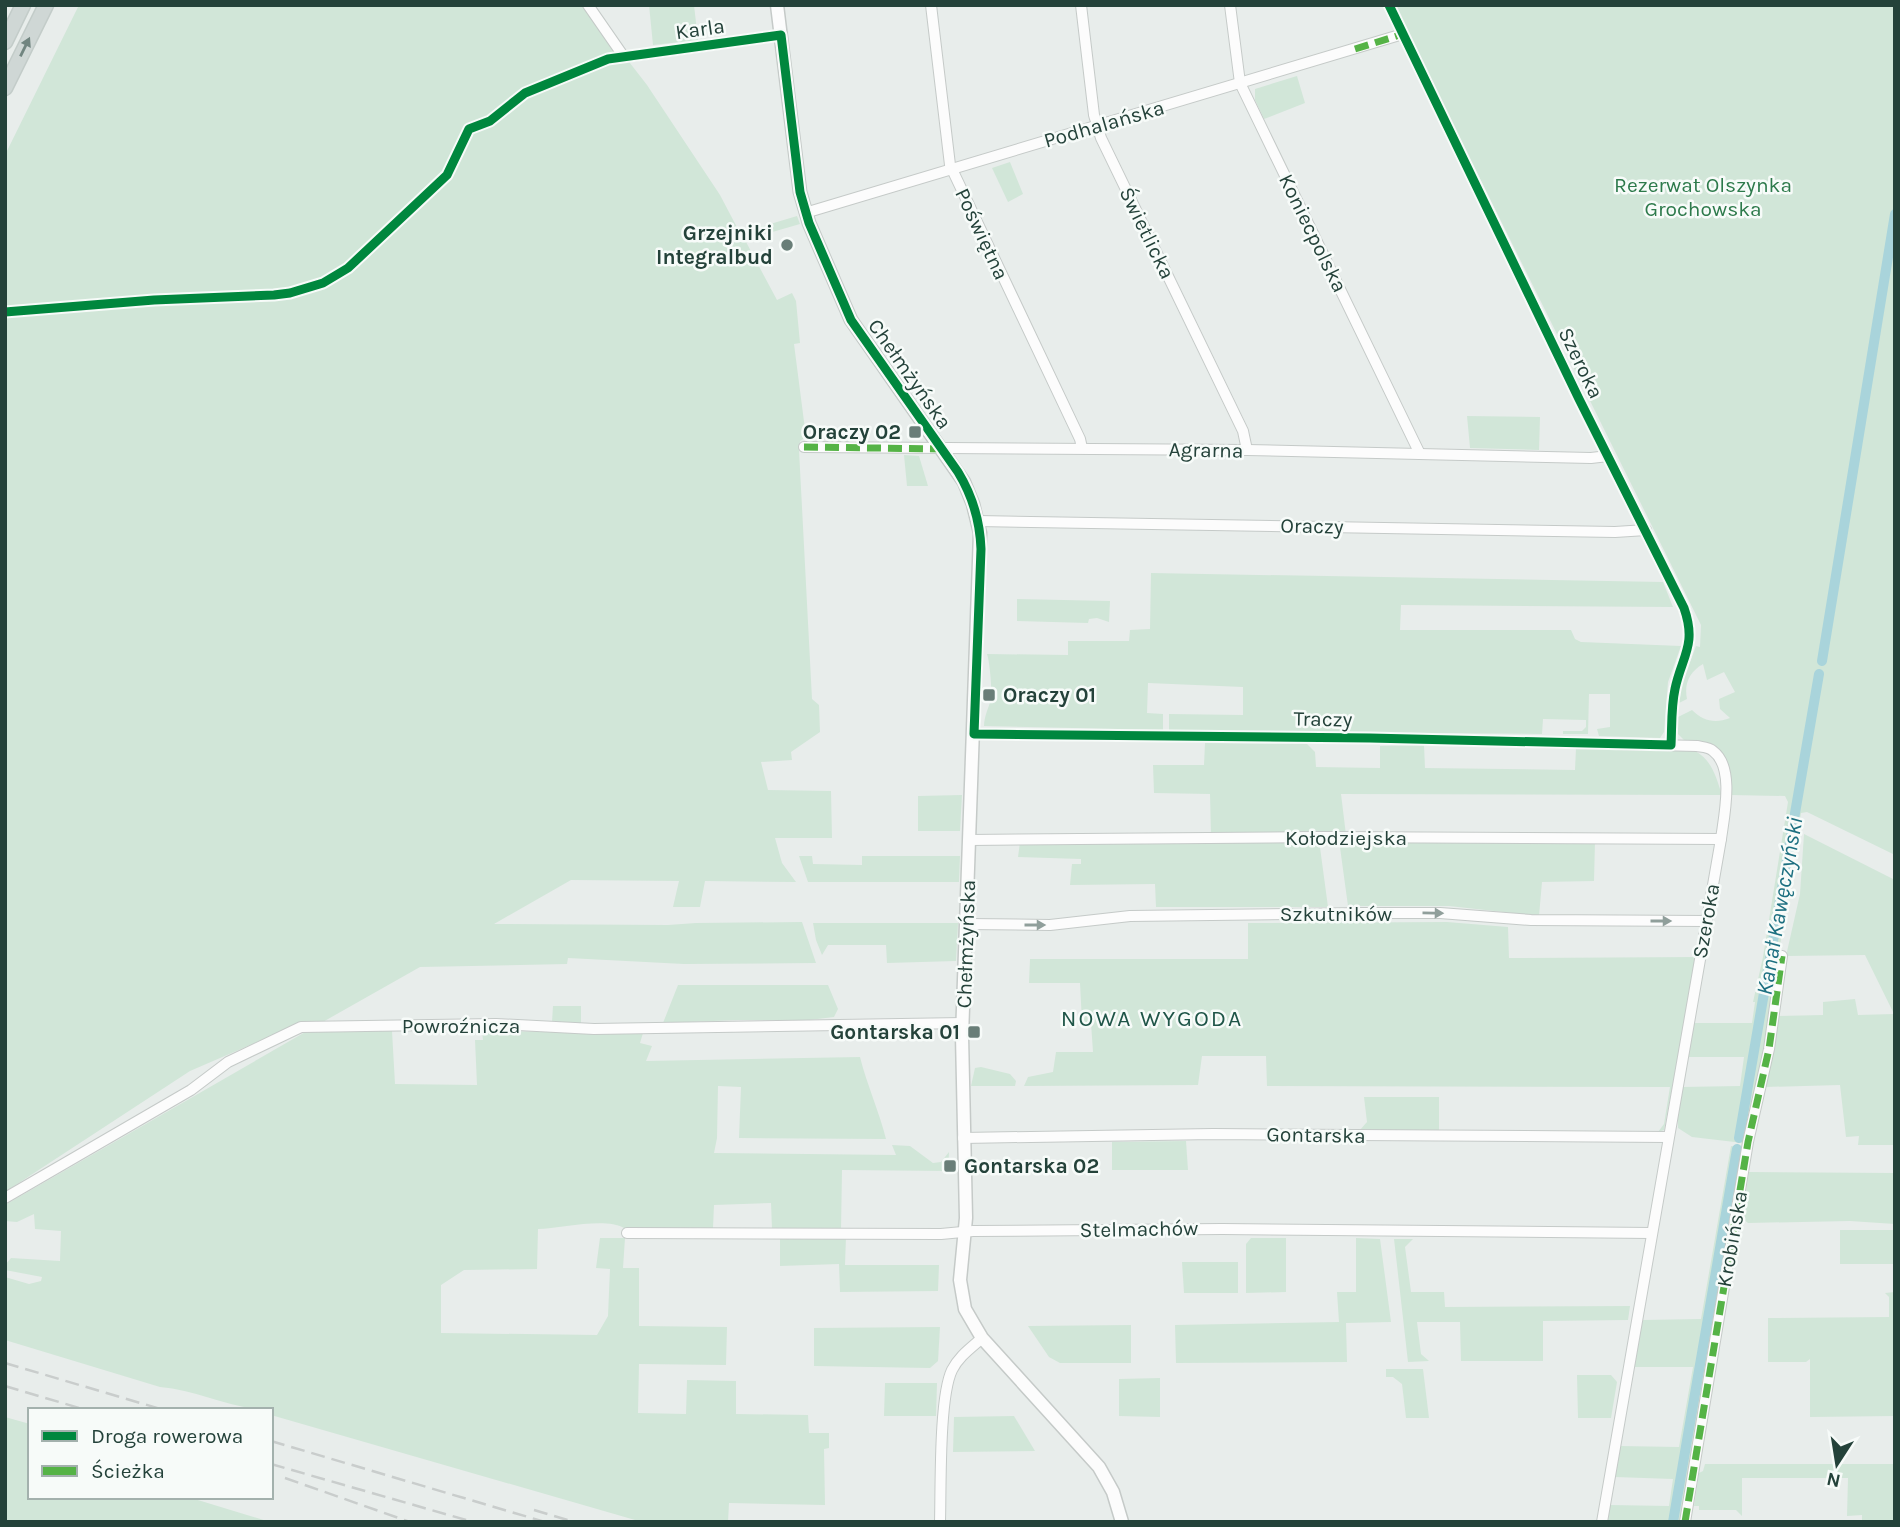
<svg xmlns="http://www.w3.org/2000/svg" width="1900" height="1527" font-family="Karla,sans-serif">
<style>
.green{fill:#d1e6d8}
.lines{fill:none;stroke-linecap:round;stroke-linejoin:round}
.canal{stroke:#a9d4db;stroke-width:10}
.minor-casing{stroke:#c5cac8;stroke-width:12}
.tertiary-casing{stroke:#c5cac8;stroke-width:15}
.primary-casing{stroke:#c3ccc9;stroke-width:17}
.minor{stroke:#fcfcfc;stroke-width:10}
.tertiary{stroke:#fcfcfc;stroke-width:12}
.primary{stroke:#cfd7d5;stroke-width:14}
.rail{stroke:#c9cdcc;stroke-width:2.5;stroke-dasharray:14 7;stroke-linecap:butt}
.quiet{stroke:#55b346;stroke-width:7;stroke-dasharray:14 7;stroke-linecap:butt}
.cycleway-casing{stroke:#f7fbf9;stroke-width:13}
.cycleway{stroke:#00873e;stroke-width:9}
.oneway{fill:#718580}
.oneway2{fill:#909f9b}
.poi-dot{fill:#697e78;stroke:#f7fbf9;stroke-width:2.5}
.labels{text-anchor:middle;stroke-width:5;stroke-linejoin:round;paint-order:stroke}
.street-label{font-size:21px;fill:#24423a;stroke:#f7fbf9}
.park-label{font-size:21px;fill:#2d7a4b;stroke:#f7fbf9}
.poi-label{font-size:21px;font-weight:bold;fill:#24423a;stroke:#f7fbf9;text-anchor:end}
.water-label{font-size:23px;font-style:italic;fill:#1c6f80;stroke:#f7fbf9}
.neighbourhood-label{font-size:23px;letter-spacing:2px;fill:#1f5548;stroke:#f7fbf9}
</style>
<rect width="100%" height="100%" fill="#e8edeb"/>
<g class="green">
<polygon points="79,5 585,5 647,85 720,195 740,233 797,216 800,224 745,240 777,300 792,293 796,301 800,343 794,344 806,437 800,441 799,450 812,699 819,705 820,732 791,752 792,760 761,762 768,790 831,791 832,838 775,838 782,863 796,882 705,881 700,907 673,907 679,881 571,880 494,924 668,925 696,923 802,922 816,963 684,964 568,958 567,964 420,967 321,1023 303,1022 190,1071 5,1192 5,155"/>
<polygon points="649,5 694,5 698,40 653,45"/>
<path d="M1394 5H1895V855L1807 812 1801 813 1763 1053 1746 1141 1743 1143 1692 1137 1678 1128V1109L1681 1087 1740 1086 1744 1057H1686L1692 1023H1752L1755 1002H1753L1763 957 1788 802 1785 796 1731 795C1724 760 1725 742 1685 741L1678 734V717L1692 710C1703 721 1715 724 1730 718L1720 709 1719 699 1735 692 1724 672 1707 680 1703 664C1689 672 1684 684 1687 699L1679 703 1682 684 1696 646 1700 647 1701 625Z"/>
<polygon points="1297,76 1305,103 1264,119 1255,100 1255,89"/>
<polygon points="1010,162 1023,194 1008,202 992,168"/>
<polygon points="1467,416 1540,417 1539,450 1470,448"/>
<polygon points="904,455 919,456 928,486 907,486"/>
<path d="M1151 573 1663 582 1673 607 1401 605 1400 630H1571L1575 639 1581 642 1681 646 1668 682 1664 732 1660 738 1599 736 1597 729 1610 727V694H1589L1588 734H1563V731H1582L1586 727V720L1543 719 1542 734 1169 731V714L1243 715V687L1148 683 1147 713 1163 714V730L984 726C984 716 989 707 991 699 992 690 990 663 987 654L1068 655V641H1129L1130 630 1150 629Z"/>
<polygon points="1017,599 1110,601 1109,622 1097,618 1089,619 1088,623 1017,621"/>
<path d="M1205 743 1307 744 1315 752 1316 767 1380 768V746L1424 745 1425 768 1575 770 1576 748 1695 751C1712 760 1716 777 1722 795L1341 794 1346 835H1211L1210 794 1154 793 1153 765H1204Z"/>
<polygon points="962,795 960,831 918,831 918,796"/>
<polygon points="1804,834 1895,880 1895,1145 1858,1145 1859,1136 1846,1137 1840,1085 1765,1087 1770,1069 1778,1016 1823,1015 1823,1002 1855,999 1858,1015 1894,1014 1865,955 1786,956 1800,894"/>
<polygon points="1319,840 1328,907 1156,907 1155,884 1070,885 1072,864 1081,864 1081,859 1018,857 1020,842"/>
<polygon points="1339,840 1595,841 1594,881 1542,882 1539,916 1449,906 1348,906"/>
<polygon points="799,856 812,856 813,864 862,865 862,856 960,856 959,882 808,882"/>
<polygon points="1447,922 1508,927 1509,958 1697,957 1664,1130 1658,1132 1664,1124 1670,1087 1267,1086 1266,1056 1202,1056 1198,1085 1024,1086 1028,1077 1053,1072 1056,1052 1093,1052 1091,1023 1082,1022 1080,983 1029,983 1030,959 1248,959 1248,923"/>
<polygon points="813,923 958,923 956,961 887,963 886,945 828,945 822,955 816,940"/>
<polygon points="678,985 828,985 838,1009 834,1017 809,1020 738,1020 663,1023"/>
<polygon points="553,1006 581,1006 581,1024 552,1022"/>
<path d="M307 1031H392L395 1084 477 1085 475 1040H483L482 1031 643 1033 640 1043 652 1046 646 1061 860 1057C867 1085 879 1111 886 1139L739 1138 741 1087 718 1086 717 1138 714 1153 896 1155 892 1145 910 1146 933 1163 941 1162 949 1152 948 1171 842 1170 841 1230 772 1229 771 1203 714 1205 713 1228H624C606 1217 561 1228 538 1229L537 1269 464 1270 441 1285V1333L597 1335 608 1316 610 1269 596 1268 600 1238H625L623 1268H639V1326L727 1327 726 1365 639 1364 638 1413 686 1414 687 1380 736 1381V1414L808 1415 809 1433H829V1448L824 1449 825 1505 729 1503 728 1522H642L271 1415V1410C233 1410 198 1390 160 1387L5 1340V1277L29 1284 41 1281 42 1277 5 1270V1265L11 1258 60 1261 61 1231 35 1229 34 1214 17 1222 5 1221V1205Z"/>
<polygon points="981,1067 1010,1074 1016,1081 1015,1086 971,1086 975,1068"/>
<polygon points="1364,1097 1439,1097 1439,1130 1360,1130 1367,1122"/>
<polygon points="1186,1141 1188,1170 1112,1170 1112,1142"/>
<polygon points="1731,1146 1740,1148 1741,1154 1681,1522 1608,1521 1610,1505 1669,1506 1673,1479 1615,1477 1620,1446 1679,1447 1693,1367 1634,1367 1642,1320 1701,1319"/>
<polygon points="1749,1172 1895,1173 1895,1224 1850,1221 1748,1223 1742,1218"/>
<rect x="1840" y="1230" width="55" height="34"/>
<polygon points="846,1237 845,1265 939,1265 938,1291 840,1292 839,1264 780,1266 780,1238"/>
<polygon points="1251,1238 1286,1238 1286,1292 1246,1293 1246,1244"/>
<polygon points="1356,1238 1380,1239 1391,1322 1346,1323 1347,1362 1176,1363 1175,1325 1339,1322 1337,1292 1356,1292"/>
<polygon points="1394,1239 1413,1239 1405,1247 1411,1292 1444,1292 1445,1307 1630,1306 1628,1320 1543,1321 1543,1361 1461,1361 1460,1322 1417,1322 1421,1354 1429,1361 1408,1362"/>
<polygon points="1182,1262 1238,1262 1238,1293 1184,1293"/>
<polygon points="1895,1292 1895,1416 1810,1417 1810,1359 1806,1362 1768,1362 1768,1318 1889,1317 1889,1297 1885,1293"/>
<polygon points="1131,1325 1131,1363 1060,1363 1049,1357 1028,1326"/>
<polygon points="940,1327 938,1361 930,1368 814,1366 814,1328"/>
<polygon points="1386,1369 1423,1369 1429,1418 1406,1418 1402,1384 1393,1377 1386,1377"/>
<polygon points="1577,1375 1611,1375 1617,1382 1611,1418 1578,1418"/>
<polygon points="1160,1378 1160,1417 1119,1416 1119,1379"/>
<polygon points="885,1383 937,1383 936,1416 884,1416"/>
<polygon points="1014,1416 1035,1451 953,1452 954,1417"/>
<polygon points="5,1417 30,1424 30,1497 188,1497 270,1522 5,1522"/>
<polygon points="1705,1464 1895,1464 1895,1522 1862,1522 1862,1515 1847,1516 1848,1478 1742,1478 1742,1516 1736,1510 1699,1510 1699,1506 1694,1506 1699,1473 1703,1471"/>
</g>
<g class="lines">
<g class="canal">
<polyline points="1822,661 1895,214"/>
<polyline points="1739,1138 1819,674"/>
<polyline points="1673,1522 1737,1149"/>
</g>
<defs>
<g id="minor">
<polyline points="588,5 624,57 781,35"/>
<polyline points="931,5 950,165 1080,439 1082,448"/>
<polyline points="1081,5 1094,115 1101,138 1243,431 1247,450"/>
<polyline points="1230,5 1240,83 1420,454"/>
<path d="M1389 5 1579 399 1684 608C1697 645 1682 656 1675 689 1671 707 1672 726 1671 745"/>
<polyline points="805,213 1403,34"/>
<polyline points="804,447 1247,450 1591,458 1608,456"/>
<polyline points="978,521 1615,532 1646,530"/>
<path d="M974 734 1370 738 1697 746C1702 747 1709 747 1713 751 1735 767 1724 816 1721 839L1602 1522"/>
<polyline points="970,840 1319,837 1721,839"/>
<polyline points="967,924 1050,925 1130,916 1363,913 1440,913 1531,920 1706,921"/>
<polyline points="963,1138 1213,1134 1668,1137"/>
<polyline points="5,1198 191,1090 228,1062 301,1027 496,1024 594,1029 963,1023"/>
<polyline points="627,1233 941,1234 973,1231 1222,1229 1651,1233"/>
<path d="M940 1522C941 1487 939 1397 952 1370 959 1356 971 1348 982 1338"/>
<polyline points="1685,1522 1748,1142 1769,1049 1782,956"/>
</g>
<polyline id="tertiary" points="777,5 800,192 809,223 851,320 964,482 973,504 980,533 962,1036 966,1218 960,1280 965,1309 982,1338 1099,1467 1113,1492 1122,1522"/>
<g id="primary">
<polyline points="5,42 23,5"/>
<polyline points="5,88 46,5"/>
</g>
</defs>
<use href="#minor" class="minor-casing"/>
<use href="#tertiary" class="tertiary-casing"/>
<use href="#primary" class="primary-casing"/>
<use href="#minor" class="minor"/>
<use href="#tertiary" class="tertiary"/>
<use href="#primary" class="primary"/>
<g class="rail">
<polyline points="5,1363 164,1410"/>
<polyline points="5,1386 86,1410"/>
<polyline points="271,1441 545,1522"/>
<polyline points="271,1464 473,1522"/>
<polyline points="285,1478 410,1522"/>
<polyline points="534,1510 574,1522"/>
</g>
<g class="quiet">
<polyline points="1355,49 1403,34"/>
<polyline points="804,447 942,449"/>
<polyline points="1685,1522 1748,1142 1769,1049 1782,956"/>
</g>
<defs>
<path id="cycleway" d="M5 312 154 300 274 295 290 293 323 283 348 268 447 175 469 129 490 121 525 93 608 59 781 35 800 192 809 223 851 320 958 472C972 495 980 521 981 549L974 734 1370 738 1671 745C1672 726 1671 707 1675 689 1682 656 1697 645 1684 608L1579 399 1389 5"/>
</defs>
<use href="#cycleway" class="cycleway-casing"/>
<use href="#cycleway" class="cycleway"/>
</g>
<defs><path id="oneway-solid" d="M-6-.8H1V-3.2L6.5 0L1 3.2V.8H-6Z" transform="scale(1.75)"/></defs>
<use class="oneway" href="#oneway-solid" transform="translate(25 47) rotate(-64)"/>
<g class="oneway2">
<use href="#oneway-solid" transform="translate(1433 913) rotate(1)"/>
<use href="#oneway-solid" transform="translate(1661 921)"/>
<use href="#oneway-solid" transform="translate(1035 925)"/>
</g>
<g class="poi-dot">
<circle cx="787" cy="245" r="7"/>
<rect x="908" y="425" width="14" height="14" rx="3.5"/>
<rect x="982" y="688" width="14" height="14" rx="3.5"/>
<rect x="967" y="1025" width="14" height="14" rx="3.5"/>
<rect x="943" y="1159" width="14" height="14" rx="3.5"/>
</g>
<g class="labels">
<g class="street-label">
<text transform="translate(700 29) rotate(-8)" y="7">Karla</text>
<text transform="translate(1104 124) rotate(-16)" y="7">Podhalańska</text>
<text transform="translate(1147 233) rotate(64)" y="7">Świetlicka</text>
<text transform="translate(1313 233) rotate(64)" y="7">Koniecpolska</text>
<text transform="translate(982 234) rotate(65)" y="7">Poświętna</text>
<text transform="translate(1581 363) rotate(64)" y="7">Szeroka</text>
<text transform="translate(910 374) rotate(55)" y="7">Chełmżyńska</text>
<text transform="translate(1206 450) rotate(1)" y="7">Agrarna</text>
<text transform="translate(1312 526) rotate(1)" y="7">Oraczy</text>
<text transform="translate(1323 719) rotate(1)" y="7">Traczy</text>
<text x="1346" y="845">Kołodziejska</text>
<text x="1336" y="921">Szkutników</text>
<text transform="translate(1706 921) rotate(-80)" y="7">Szeroka</text>
<text transform="translate(966 944) rotate(-88)" y="7">Chełmżyńska</text>
<text x="461" y="1033">Powroźnicza</text>
<text transform="translate(1316 1135) rotate(1)" y="7">Gontarska</text>
<text transform="translate(1139 1229) rotate(-1)" y="7">Stelmachów</text>
<text transform="translate(1732 1239) rotate(-80)" y="7">Krobińska</text>
</g>
<g class="park-label">
<text x="1703" y="192">Rezerwat Olszynka<tspan x="1703" dy="24">Grochowska</tspan></text>
</g>
<g class="poi-label">
<text x="773" y="240">Grzejniki<tspan x="773" dy="24">Integralbud</tspan></text>
<text x="901" y="439">Oraczy 02</text>
<text x="1003" y="702" text-anchor="start">Oraczy 01</text>
<text x="960" y="1039">Gontarska 01</text>
<text x="964" y="1173" text-anchor="start">Gontarska 02</text>
</g>
<g class="water-label">
<text transform="translate(1779 906) rotate(-80)" y="8">Kanał Kawęczyński</text>
</g>
<g class="neighbourhood-label">
<text x="1152" y="1026">NOWA WYGODA</text>
</g>
</g>
<rect width="1900" height="1527" fill="none" stroke="#24423a" stroke-width="14"/>
<rect x="28" y="1408" width="245" height="91" fill="#f7fbf9" stroke="#a3b1ad" stroke-width="2"/>
<rect x="42" y="1431" width="35" height="10" fill="#00873e" stroke="#a3b1ad" stroke-width="2"/>
<text x="91" y="1443" font-size="21" fill="#24423a">Droga rowerowa</text>
<rect x="42" y="1466" width="35" height="10" fill="#55b346" stroke="#a3b1ad" stroke-width="2"/>
<text x="91" y="1478" font-size="21" fill="#24423a">Ścieżka</text>
<g transform="translate(1837 1464) rotate(192)" stroke="#f7fbf9" stroke-width="5" paint-order="stroke">
<path d="M0-5L12 26L0 18L-12 26Z" fill="#24423a"/>
<text y="-10" font-size="19" font-weight="bold" text-anchor="middle" fill="#24423a">N</text>
</g>
</svg>
